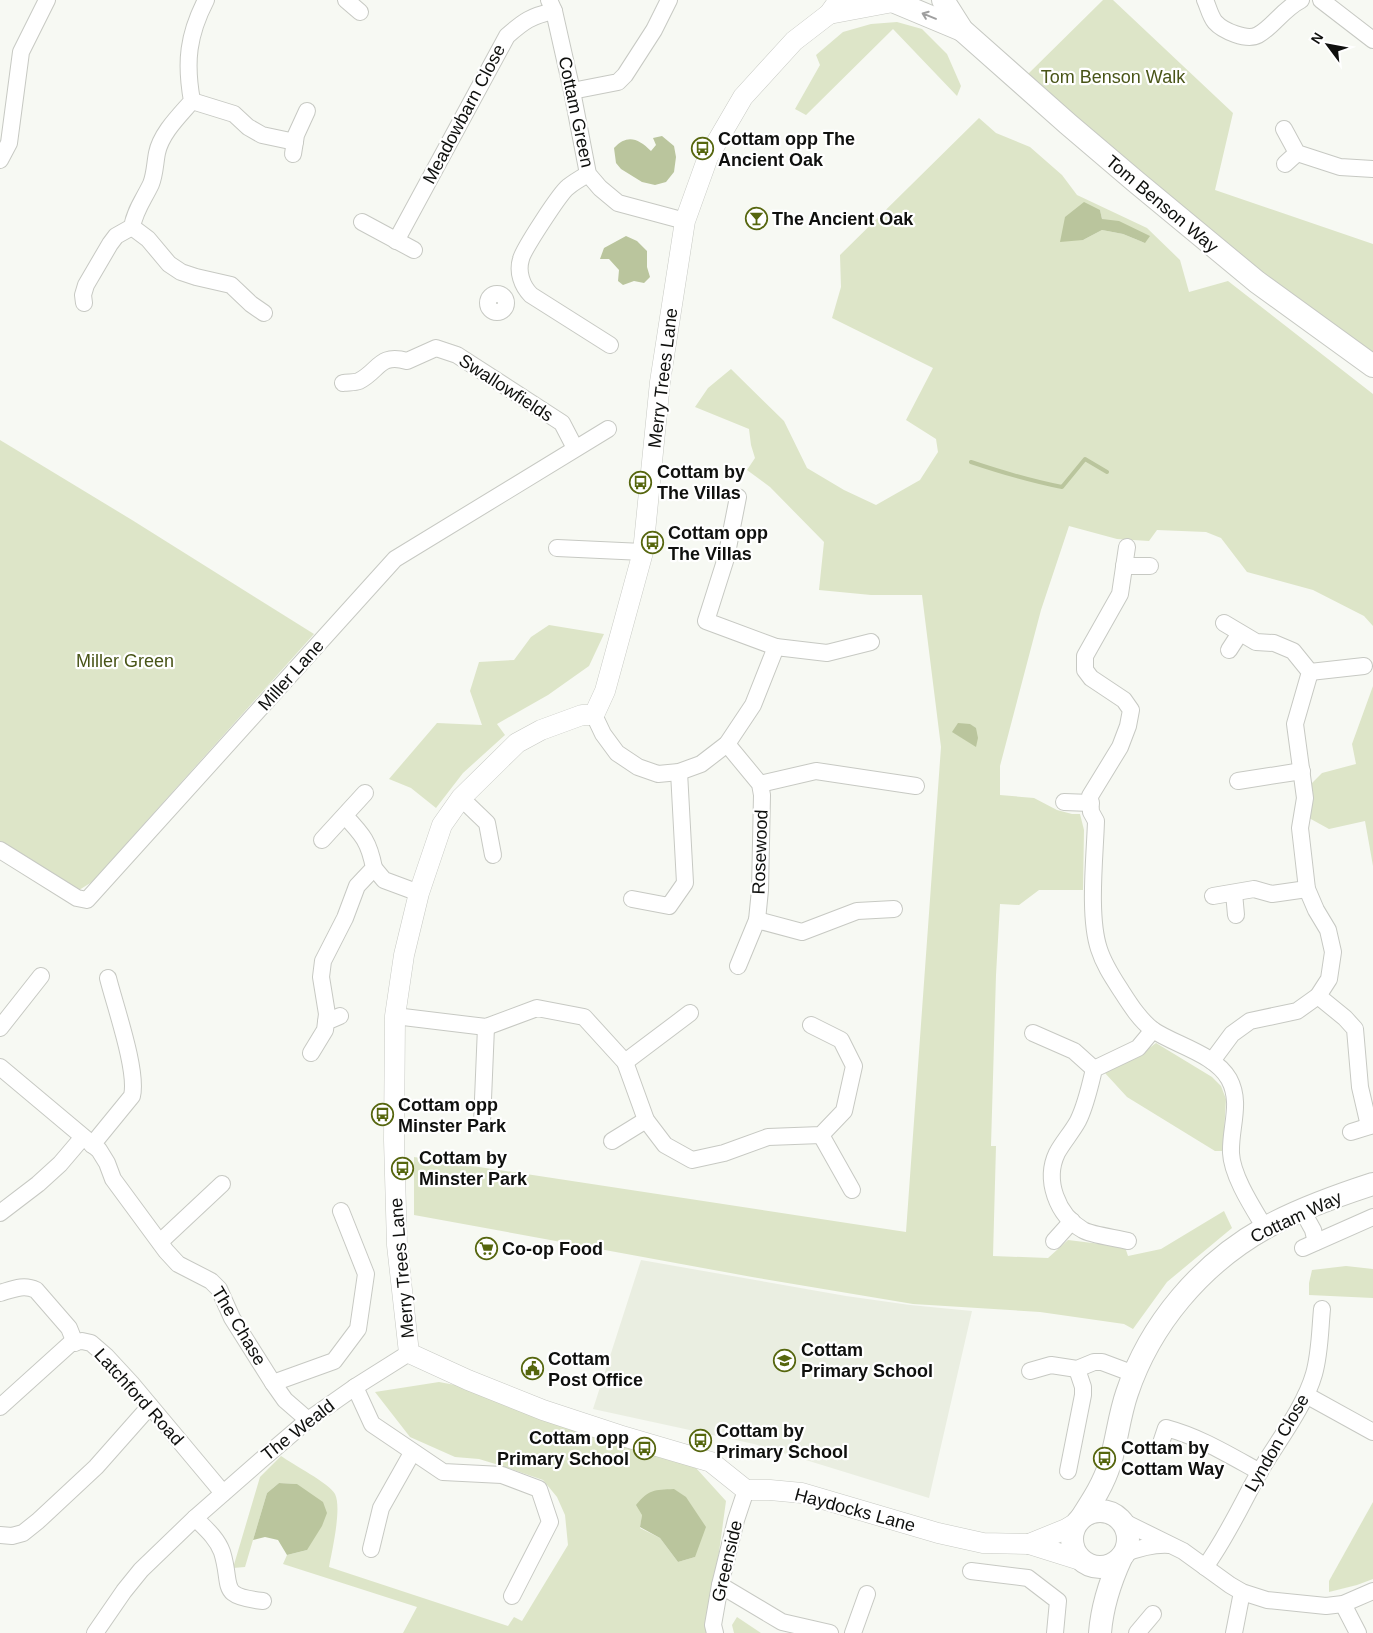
<svg xmlns="http://www.w3.org/2000/svg" width="1373" height="1633" font-family="Helvetica,sans-serif">
<style>
.built{fill:#eaeee1}
.green{fill:#dde5c8;fill-rule:evenodd}
.water{fill:#bac59d}
.lines{fill:none;stroke-linecap:round;stroke-linejoin:round}
.stream{stroke:#bac59d;stroke-width:4}
.minor-casing{stroke:#c7c9c3;stroke-width:18}
.tertiary-casing{stroke:#c7c9c3;stroke-width:21}
.secondary-casing{stroke:#c7c9c3;stroke-width:24}
.minor{stroke:#fff;stroke-width:16}
.tertiary{stroke:#fff;stroke-width:20}
.secondary{stroke:#fff;stroke-width:22}
.oneway{stroke:#9f9f9f}
.labels{text-anchor:middle;stroke-width:4.5;stroke-linejoin:round;paint-order:stroke}
.park-label{font-size:18px;fill:#495518;stroke:#fff}
.street-label{font-size:18px;fill:#0f100e;stroke:#fff}
.poi-label{font-size:18px;font-weight:bold;fill:#0f100e;stroke:#fff;text-anchor:start}
</style>
<rect width="100%" height="100%" fill="#f7f9f3"/>
<polygon class="built" points="641,1260 846,1296 910,1305 972,1311 929,1498 754,1444 593,1409"/>
<g class="green">
<polygon points="1103,0 1113,0 1233,113 1215,190 1373,244 1373,357 1255,275 1028,74"/>
<polygon points="897,22 922,29 947,54 961,86 957,96 893,29 806,115 795,109 820,65 816,55 843,32 871,24"/>
<path d="M979 118 996 133 1030 147 1062 175 1077 195 1147 228 1180 260 1189 292 1228 281 1373 394V626L1364 616 1313 590 1247 572 1221 538 1206 532 1157 530 1149 541 1117 539 1069 526 1041 610 1000 766V795L1034 798 1057 810 1072 814H1080L1084 830 1083 890H1039L1019 905 1000 904 996 975 991 1146H996L993 1256 1048 1258 1068 1240 1125 1247 1128 1256 1161 1249 1224 1211 1232 1228 1167 1282 1133 1329 1124 1324 1040 1312 913 1304 752 1277 414 1215V1157L906 1232 941 747 922 595H871L819 590 824 542 770 487 747 470 755 458 751 445 749 429 695 407 708 388 731 369 784 421 807 468 844 490 876 505 920 480 938 452 936 439 906 420 933 368 832 318 841 287 840 255ZM1100 210 1102 219 1145 243 1123 234 1102 230 1083 240Z"/>
<polygon points="0,440 132,520 314,634 92,882 79,890 0,841"/>
<polygon points="549,625 604,634 589,666 548,695 497,724 505,735 463,773 436,808 411,788 389,779 437,723 482,725 470,691 479,662 514,660 531,637"/>
<polygon points="1373,686 1373,866 1365,821 1329,829 1309,818 1311,784 1322,773 1356,764 1352,744"/>
<polygon points="1156,1043 1212,1077 1221,1086 1226,1099 1223,1151 1215,1151 1127,1097 1105,1073 1144,1052"/>
<polygon points="1346,1266 1373,1269 1373,1298 1309,1295 1309,1283 1312,1270"/>
<path d="M439 1382 466 1387 577 1428 696 1468 726 1501 708 1633H403L417 1607 283 1564 287 1555 307 1550 297 1484 279 1483 267 1493 245 1567 233 1568 260 1477 281 1456C292 1464 329 1483 335 1494 342 1508 332 1551 329 1567L508 1626 514 1617 522 1621 568 1545 565 1515 557 1497 543 1480 502 1466 479 1459 455 1457 410 1437 375 1392ZM642 1515 695 1557 678 1562 660 1538 640 1528Z"/>
<polygon points="1373,1502 1373,1579 1357,1585 1329,1592 1329,1581"/>
<polygon points="737,1617 761,1633 734,1633 732,1625"/>
</g>
<g class="water">
<path d="M662 136 674 146 676 157 674 172 666 182 655 185 642 182 621 169 616 163 614 148C627 134 638 138 651 151L656 145 653 138Z"/>
<polygon points="1084,202 1100,210 1102,219 1119,221 1150,236 1145,243 1123,234 1102,230 1083,240 1060,242 1065,217"/>
<polygon points="626,236 637,241 647,251 647,267 650,277 644,283 634,281 623,285 618,281 619,270 609,259 600,259 604,248"/>
<polygon points="958,723 970,724 976,728 978,738 976,747 952,732"/>
<polygon points="279,1483 297,1484 323,1502 327,1513 322,1526 307,1550 287,1555 278,1540 265,1537 253,1540 267,1493"/>
<path d="M674 1489 686 1497 706 1527 695 1557 678 1562 660 1538 640 1527 642 1515 636 1505C649 1489 654 1490 674 1489Z"/>
</g>
<g class="lines">
<path class="stream" d="M971 462C1001 472 1031 481 1062 487L1085 459 1107 472"/>
<defs>
<g id="minor">
<polyline points="346,0 360,12"/>
<polyline points="549,0 554,11 572,91 588,174 600,188 618,203 685,221"/>
<path d="M1205 0C1208 6 1210 16 1215 22 1223 31 1247 41 1258 35 1273 27 1283 9 1301 0"/>
<polyline points="1321,0 1373,40"/>
<polyline points="572,91 618,82 625,75 654,30 669,0"/>
<polyline points="192,101 234,114 248,127 262,135 295,142"/>
<polyline points="1284,129 1297,153 1340,167 1373,169"/>
<polyline points="293,154 296,135 307,111"/>
<polyline points="0,160 9,143 21,52 47,0"/>
<polyline points="1285,164 1297,153"/>
<path d="M588 174C581 178 574 182 568 187 560 193 523 250 521 259 517 272 522 286 531 295L610 345"/>
<polyline points="362,222 414,250"/>
<polyline points="132,227 148,239 169,264 181,272 196,277 231,285 251,304 264,313"/>
<path d="M396 241 507 36C524 21 531 16 554 11"/>
<circle cx="497" cy="303" r="9"/>
<path d="M84 303 83 295 86 285 110 244 116 236 132 227C135 210 144 199 151 184 155 174 155 163 157 153 161 133 180 115 192 101 185 62 188 35 206 0"/>
<path d="M343 383C348 382 354 383 359 381 379 371 379 353 407 361L436 348 457 355 562 423 575 448"/>
<polyline points="738,497 726,558 706,621 776,647"/>
<path d="M1127 547 1120 594 1085 656V670L1091 678 1124 700 1131 710 1128 726 1120 747 1090 796 1091 812 1096 821C1095 856 1088 916 1099 949 1104 965 1113 978 1122 992 1131 1006 1140 1020 1153 1030 1175 1045 1215 1054 1229 1079 1242 1103 1230 1127 1231 1153 1232 1176 1253 1208 1265 1228"/>
<polyline points="557,548 643,552"/>
<polyline points="1124,566 1150,566"/>
<polyline points="1229,650 1240,633"/>
<polyline points="1310,672 1364,666"/>
<polyline points="594,715 603,734 617,753 638,767 658,774 679,772 701,764 727,744 753,705 776,647 827,653 871,642"/>
<polyline points="727,744 760,784 762,795 760,890 757,920 738,966"/>
<polyline points="1238,781 1302,771"/>
<polyline points="760,784 816,771 916,786"/>
<polyline points="461,798 487,823 493,855"/>
<polyline points="1064,802 1091,803"/>
<polyline points="322,840 365,793"/>
<polyline points="0,850 77,898 87,900 395,559 608,429"/>
<polyline points="374,868 384,880 419,893"/>
<polyline points="1234,893 1236,915"/>
<polyline points="1213,896 1254,889 1272,894 1307,889"/>
<polyline points="632,899 669,906 685,883 679,772"/>
<polyline points="757,920 802,932 857,911 894,909"/>
<polyline points="1318,996 1345,1018 1355,1029 1360,1087 1369,1126"/>
<polyline points="395,1016 486,1027 537,1008 584,1017 625,1062 646,1120 665,1145 692,1160 724,1153 768,1137 821,1135 844,1111 854,1066 841,1040 811,1025"/>
<path d="M326 1022 327 1014 321 977 323 961 345 918 357 886 374 868C369 842 363 835 345 816"/>
<polyline points="0,1028 41,976"/>
<polyline points="1033,1033 1074,1051 1094,1069"/>
<polyline points="311,1053 325,1030 326,1022 340,1016"/>
<polyline points="1212,1061 1232,1034 1250,1021 1297,1011 1318,996 1329,979 1333,952 1328,930 1316,910 1307,889 1300,828 1305,798 1295,724 1310,672 1293,651 1274,643 1256,642 1224,623"/>
<polyline points="625,1062 690,1013"/>
<polyline points="0,1067 99,1150 107,1163 113,1179 166,1251 178,1264 211,1281 219,1289 232,1318 273,1383 285,1400 308,1420"/>
<polyline points="482,1123 486,1027"/>
<polyline points="1351,1132 1373,1125"/>
<polyline points="821,1135 852,1190"/>
<polyline points="612,1141 646,1120"/>
<path d="M92 1145 132 1096C138 1071 115 1006 108 978"/>
<polyline points="1302,1210 1313,1230 1316,1242"/>
<polyline points="0,1213 38,1184 60,1164 83,1137"/>
<polyline points="1054,1241 1072,1221"/>
<path d="M1128 1241C1117 1238 1091 1235 1083 1230 1057 1215 1044 1180 1057 1153 1063 1142 1072 1132 1078 1121 1086 1105 1090 1086 1094 1069L1138 1048 1153 1030"/>
<polyline points="160,1242 222,1184"/>
<polyline points="1303,1248 1373,1217"/>
<path d="M0 1293C13 1289 24 1284 36 1290L69 1328 75 1343"/>
<polyline points="1030,1371 1051,1365 1077,1369 1094,1362 1102,1362 1134,1374"/>
<polyline points="273,1383 334,1361 358,1329 366,1274 341,1211"/>
<polyline points="355,1387 372,1424 443,1472 502,1475 539,1489 550,1522 512,1596"/>
<polyline points="1306,1395 1373,1432"/>
<polyline points="0,1407 71,1343 82,1341 91,1343 106,1356 131,1383 223,1493"/>
<path d="M1161 1443 1166 1428C1200 1437 1229 1455 1260 1472"/>
<polyline points="1068,1471 1083,1395 1083,1387 1077,1369"/>
<path d="M195 1518C205 1528 217 1538 222 1552 233 1587 217 1596 263 1601"/>
<polyline points="1122,1521 1183,1551 1230,1585 1242,1592 1267,1600 1326,1606 1343,1604 1373,1591"/>
<polyline points="0,1535 12,1536 23,1533 38,1521 96,1467 150,1406"/>
<polyline points="371,1549 381,1508 412,1453"/>
<path d="M1124 1554C1139 1548 1153 1544 1169 1545"/>
<path d="M1205 1567C1227 1537 1242 1503 1260 1471 1278 1441 1305 1406 1314 1374 1320 1353 1320 1330 1322 1309"/>
<polyline points="971,1571 1028,1578 1058,1601 1055,1633"/>
<polyline points="720,1585 782,1622 830,1633"/>
<polyline points="1343,1604 1358,1633"/>
<polyline points="95,1633 124,1591 141,1570 195,1518 260,1461 308,1420 355,1387 409,1353"/>
<polyline points="715,1633 713,1625 720,1585 736,1520 746,1490"/>
<polyline points="853,1633 867,1594"/>
<polyline points="1137,1633 1153,1614"/>
<polyline points="1234,1633 1242,1592"/>
</g>
<g id="tertiary">
<polyline points="839,0 829,14 794,41 743,97 708,157 685,221 660,382 643,552 605,691 594,715 582,715 541,730 517,743 461,798 442,825 419,893 404,955 395,1016 394,1140 397,1245 409,1353 468,1380 543,1410 619,1435 711,1462 746,1490 770,1490 802,1493 938,1533 983,1543 1029,1544 1080,1560"/>
<polyline points="829,14 893,2"/>
<polyline points="1029,1544 1066,1529 1076,1523"/>
</g>
<g id="secondary">
<polyline points="943,0 962,30 1068,124 1135,181 1257,282 1373,366"/>
<polyline points="895,2 962,30"/>
<circle cx="1100" cy="1539" r="28"/>
<path d="M1082 1517C1093 1500 1104 1483 1110 1463 1117 1440 1119 1416 1127 1393 1150 1324 1201 1264 1265 1228 1299 1209 1336 1196 1373 1184"/>
<path d="M1100 1633C1102 1607 1110 1582 1121 1558"/>
</g>
</defs>
<use href="#minor" class="minor-casing"/>
<use href="#tertiary" class="tertiary-casing"/>
<use href="#secondary" class="secondary-casing"/>
<use href="#minor" class="minor"/>
<use href="#tertiary" class="tertiary"/>
<use href="#secondary" class="secondary"/>
</g>
<defs><path id="oneway-shaft" d="M-6 0H5M1.5-3L5.5 0L1.5 3" fill="none" stroke-width="1.6" stroke-linecap="round" stroke-linejoin="round" transform="scale(1.25)"/></defs>
<use class="oneway" href="#oneway-shaft" transform="translate(929 16) rotate(-158)"/>
<defs>
<symbol id="bus-ring" viewBox="-11 -11 22 22"><circle r="9.5" fill="#fff" stroke="#56660e" stroke-width="1.5"/><path d="M-5-6H5V4H4V6H2V4H-2V6H-4V4H-5ZM-3.5-4V0h7V-4ZM-3.5 1.2v1.5H-2V1.2ZM2 1.2v1.5H3.5V1.2Z" fill="#56660e"/></symbol>
<symbol id="bar-ring" viewBox="-11 -11 22 22"><circle r="9.5" fill="#fff" stroke="#56660e" stroke-width="1.5"/><path d="M-6-5H6L.8 .8V4.5H3.5V6h-7V4.5H-.8V.8Z" fill="#56660e"/></symbol>
<symbol id="supermarket-ring" viewBox="-11 -11 22 22"><circle r="9.5" fill="#fff" stroke="#56660e" stroke-width="1.5"/><path d="M-6-5.5h2.5l.6 2H6L4.5 2H-2.5L-4.4-4H-6ZM-1.5 3.2a1.3 1.3 0 1 0 .1 0ZM3 3.2a1.3 1.3 0 1 0 .1 0Z" fill="#56660e"/></symbol>
<symbol id="school-ring" viewBox="-11 -11 22 22"><circle r="9.5" fill="#fff" stroke="#56660e" stroke-width="1.5"/><path d="M0-5L7-2L0 1L-7-2ZM-4 1L0 2.5L4 1V4Q0 6-4 4Z" fill="#56660e"/></symbol>
<symbol id="civic-ring" viewBox="-11 -11 22 22"><circle r="9.5" fill="#fff" stroke="#56660e" stroke-width="1.5"/><path d="M-.6-6.5H3V-4.5H.6V-3L4-1V1h2V6H-6V1h2V-1L-.6-3ZM-1.2 2.5V6h2.4V2.5Z" fill="#56660e"/></symbol>
</defs>
<g fill-rule="evenodd">
<use href="#bus-ring" x="690" y="136" width="25" height="25"/>
<use href="#bar-ring" x="744" y="206" width="25" height="25"/>
<use href="#bus-ring" x="628" y="470" width="25" height="25"/>
<use href="#bus-ring" x="640" y="530" width="25" height="25"/>
<use href="#bus-ring" x="370" y="1102" width="25" height="25"/>
<use href="#bus-ring" x="390" y="1156" width="25" height="25"/>
<use href="#supermarket-ring" x="474" y="1236" width="25" height="25"/>
<use href="#school-ring" x="772" y="1348" width="25" height="25"/>
<use href="#civic-ring" x="520" y="1356" width="25" height="25"/>
<use href="#bus-ring" x="688" y="1428" width="25" height="25"/>
<use href="#bus-ring" x="632" y="1436" width="25" height="25"/>
<use href="#bus-ring" x="1092" y="1446" width="25" height="25"/>
</g>
<g class="labels">
<g class="park-label">
<text x="1113" y="83">Tom Benson Walk</text>
<text x="125" y="667">Miller Green</text>
</g>
<g class="street-label">
<text transform="translate(576 112) rotate(78)" y="6">Cottam Green</text>
<text transform="translate(464 114) rotate(-62)" y="6">Meadowbarn Close</text>
<text transform="translate(1162 204) rotate(40)" y="6">Tom Benson Way</text>
<text transform="translate(663 378) rotate(-83)" y="6">Merry Trees Lane</text>
<text transform="translate(506 388) rotate(33)" y="6">Swallowfields</text>
<text transform="translate(291 675) rotate(-48)" y="6">Miller Lane</text>
<text transform="translate(760 852) rotate(-88)" y="6">Rosewood</text>
<text transform="translate(1296 1217) rotate(-25)" y="6">Cottam Way</text>
<text transform="translate(402 1268) rotate(-95)" y="6">Merry Trees Lane</text>
<text transform="translate(239 1326) rotate(59)" y="6">The Chase</text>
<text transform="translate(139 1397) rotate(48)" y="6">Latchford Road</text>
<text transform="translate(298 1430) rotate(-38)" y="6">The Weald</text>
<text transform="translate(1277 1443) rotate(-60)" y="6">Lyndon Close</text>
<text transform="translate(855 1510) rotate(15)" y="6">Haydocks Lane</text>
<text transform="translate(727 1561) rotate(-77)" y="6">Greenside</text>
</g>
<g class="poi-label">
<text x="718" y="145">Cottam opp The<tspan x="718" dy="21">Ancient Oak</tspan></text>
<text x="772" y="225">The Ancient Oak</text>
<text x="657" y="478">Cottam by<tspan x="657" dy="21">The Villas</tspan></text>
<text x="668" y="539">Cottam opp<tspan x="668" dy="21">The Villas</tspan></text>
<text x="398" y="1111">Cottam opp<tspan x="398" dy="21">Minster Park</tspan></text>
<text x="419" y="1164">Cottam by<tspan x="419" dy="21">Minster Park</tspan></text>
<text x="502" y="1255">Co-op Food</text>
<text x="801" y="1356">Cottam<tspan x="801" dy="21">Primary School</tspan></text>
<text x="548" y="1365">Cottam<tspan x="548" dy="21">Post Office</tspan></text>
<text x="716" y="1437">Cottam by<tspan x="716" dy="21">Primary School</tspan></text>
<text x="629" y="1444" text-anchor="end">Cottam opp<tspan x="629" dy="21">Primary School</tspan></text>
<text x="1121" y="1454">Cottam by<tspan x="1121" dy="21">Cottam Way</tspan></text>
</g>
</g>
<g transform="translate(1328 45) rotate(302)" stroke="#ffffff" stroke-width="4" paint-order="stroke">
<path d="M0-4L9 19L0 12L-9 19Z" fill="#0f100e"/>
<text y="-8" font-size="14" font-weight="bold" text-anchor="middle" fill="#0f100e">N</text>
</g>
</svg>
